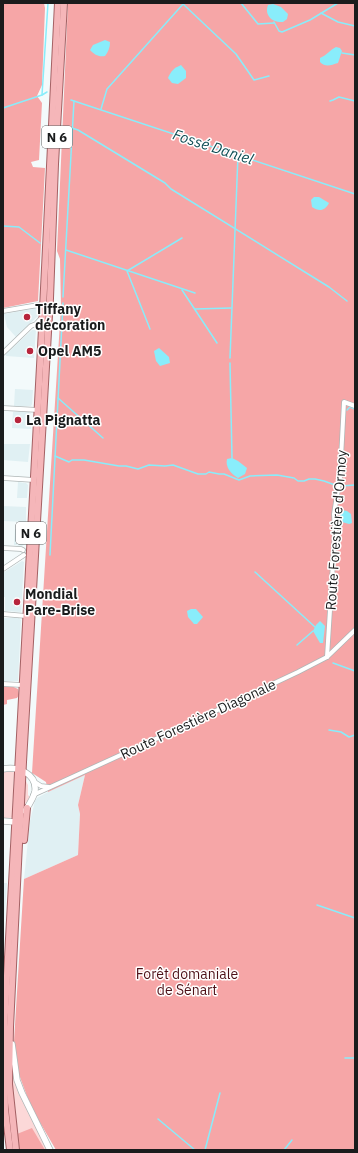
<svg xmlns="http://www.w3.org/2000/svg" width="358" height="1153" font-family="'IBM Plex Sans',sans-serif">
<style>
.built{fill:#e0f0f3}
.green{fill:#fcd8d8}
.forest{fill:#f6a6a7}
.water{fill:#89edfb}
.lines{fill:none;stroke-linecap:round;stroke-linejoin:round}
.stream{stroke:#89edfb;stroke-width:1.5}
.street-casing{stroke:#afb6b6;stroke-width:5.5}
.secondary-casing{stroke:#afb6b6;stroke-width:7}
.primary-casing{stroke:#a46164;stroke-width:8}
.street{stroke:#fff;stroke-width:4}
.secondary{stroke:#fff;stroke-width:5.5}
.primary{stroke:#f5b6b9;stroke-width:6}
.poi-dot{fill:#b7253c;stroke:#fff;stroke-width:1.5}
.labels{text-anchor:middle;stroke-width:3;stroke-linejoin:round;paint-order:stroke}
.shield{fill:#fff;stroke:#5f6061;stroke-width:1}
.shield-label{font-size:13px;font-weight:bold;fill:#1a1c1d}
.poi-label{font-size:14px;font-weight:bold;fill:#1a1c1d;stroke:#fff;text-anchor:start}
.street-label{font-size:14px;fill:#1a1c1d;stroke:#fff}
.park-label{font-size:14px;fill:#4e1118;stroke:#fff}
.water-label{font-size:15px;font-style:italic;fill:#114e55;stroke:#fff}
</style>
<rect width="100%" height="100%" fill="#f3fafb"/>
<g class="built">
<polygon points="37,308 38,316 16,337 7,327 4,314"/>
<polygon points="32,330 36,330 34,358 6,356 6,354"/>
<polygon points="15,389 33,390 32,404 31,406 14,406"/>
<polygon points="13,412 29,412 31,414 31,429 12,428"/>
<polygon points="3,444 30,444 28,462 3,460"/>
<polygon points="18,482 26,483 28,485 27,498 17,498"/>
<polygon points="3,506 26,507 26,522 3,521"/>
<polygon points="15,529 25,530 24,544 22,546 14,545"/>
<polygon points="22,561 24,562 21,612 5,611 5,597 3,597 3,573"/>
<polygon points="3,618 19,618 21,620 18,681 3,681"/>
<polygon points="85,775 78,805 80,814 78,855 24,879 30,821 35,801 37,798 48,792"/>
<polygon points="3,883 7,883 4,921 3,920"/>
</g>
<g class="green">
<polygon points="12,771 14,772 12,817 9,819 3,818 3,772"/>
<polygon points="25,779 28,785 28,795 30,797 23,811"/>
<path d="M12 1072H13C21 1099 34 1124 47 1150H42L32 1130 16 1136Z"/>
</g>
<g class="forest">
<polygon points="3,3 44,3 45,8 42,85 37,96 42,103 39,160 31,162 33,167 45,168 38,301 3,308"/>
<polygon points="68,3 355,3 355,1150 56,1150 31,1107 17,1069 14,1041 24,879 78,855 80,814 78,805 85,775 48,792 46,782 32,773 61,306 60,259 57,251"/>
<polygon points="5,683 18,689 19,695 17,698 7,700 7,704 3,705 3,684"/>
<polygon points="32,1128 45,1150 19,1150 17,1134"/>
</g>
<g class="water">
<path d="M273 4 281 7 288 14 287 19 283 22C272 23 264 15 268 5Z"/>
<path d="M105 40 110 42C110 48 108 52 105 56 98 57 95 55 90 50L93 45Z"/>
<path d="M336 47 340 48 342 51 338 63C331 65 326 68 320 62V58C327 55 330 50 336 47Z"/>
<path d="M181 65 186 71V78L178 84 172 83 168 78C171 71 174 68 181 65Z"/>
<path d="M314 197H319L329 203C325 211 319 212 312 207L311 200Z"/>
<polygon points="159,348 169,357 170,363 160,366 156,361 154,351"/>
<path d="M232 458 238 461 247 468 245 474 238 478C231 474 225 467 227 459Z"/>
<path d="M342 510 347 511 351 514 352 523 349 524 342 522C340 518 339 514 342 510Z"/>
<polygon points="191,609 196,609 203,617 197,624 194,624 188,617 187,611"/>
<polygon points="320,621 325,626 323,643 320,643 313,631 316,625"/>
</g>
<g class="lines">
<g class="stream">
<polyline points="241,3 258,24 274,23"/>
<polyline points="183,4 236,54 254,80 269,76"/>
<polyline points="321,13 338,22 355,26"/>
<polyline points="274,22 279,31 282,32 310,20 338,3"/>
<polyline points="342,53 355,55"/>
<polyline points="42,95 48,3"/>
<polyline points="71,100 355,194"/>
<polyline points="330,101 333,100 339,97 355,101"/>
<polyline points="3,108 42,95 47,92"/>
<polyline points="101,109 107,89 184,3"/>
<polyline points="72,128 78,130 165,183 171,189 329,287 347,301"/>
<polyline points="3,226 19,227 40,243"/>
<polyline points="66,250 195,293"/>
<polyline points="182,290 217,343"/>
<polyline points="63,297 74,101"/>
<polyline points="195,309 231,308"/>
<polyline points="150,329 127,271 182,238"/>
<polyline points="230,358 238,155"/>
<polyline points="230,363 232,458"/>
<polyline points="58,398 103,438"/>
<polyline points="347,410 350,407 355,409"/>
<polyline points="55,456 69,462 72,460 84,460 119,466 126,466 138,469 149,465 165,466 173,465 198,474 206,474 209,472 219,474 224,474 239,480 250,476 277,475 294,478 298,481 304,481 309,479 315,479 324,481 335,485"/>
<polyline points="341,486 355,485"/>
<polyline points="50,555 63,303"/>
<polyline points="255,572 315,627"/>
<polyline points="297,645 313,631"/>
<polyline points="333,663 355,671"/>
<polyline points="329,730 341,732 349,737 355,735"/>
<polyline points="317,905 355,918"/>
<polyline points="345,1058 355,1058"/>
<polyline points="158,1119 195,1150"/>
<polyline points="205,1150 220,1093"/>
<polyline points="284,1150 292,1140"/>
</g>
<defs>
<g id="street">
<polyline points="3,311 44,304"/>
<polyline points="3,353 31,326 36,324 43,316"/>
<polyline points="3,408 38,410"/>
<polyline points="3,478 34,480"/>
<polyline points="3,548 21,549 23,550"/>
<polyline points="3,569 24,555"/>
<polyline points="3,614 26,616"/>
<polyline points="327,657 335,531 334,514 340,477 344,402 355,406"/>
<polyline points="3,684 22,685"/>
<polyline points="33,781 41,786 49,787"/>
<polyline points="33,795 171,732 298,672 327,657 355,630"/>
</g>
<g id="secondary">
<path d="M3 769C17 766 37 773 35 791 34 797 29 805 25 811"/>
<polyline points="3,821 15,822 19,819"/>
<polyline points="12,1044 17,1080 22,1093 50,1150"/>
</g>
<g id="primary">
<polyline points="24,840 27,808"/>
<polyline points="10,1150 5,1109 4,1031 42,329 58,3"/>
<polyline points="16,1150 9,1084 10,1027 23,762 50,298 55,164 64,3"/>
</g>
</defs>
<use href="#street" class="street-casing"/>
<use href="#secondary" class="secondary-casing"/>
<use href="#primary" class="primary-casing"/>
<use href="#street" class="street"/>
<use href="#secondary" class="secondary"/>
<use href="#primary" class="primary"/>
</g>
<g class="poi-dot">
<circle cx="27" cy="317" r="4"/>
<circle cx="30" cy="351" r="4"/>
<circle cx="18" cy="420" r="4"/>
<circle cx="17" cy="602" r="4"/>
</g>
<g class="labels">
<g class="shield">
<rect x="42" y="126" width="30" height="22" rx="3"/>
<rect x="16" y="522" width="30" height="22" rx="3"/>
</g>
<g class="shield-label">
<text x="57" y="142">N 6</text>
<text x="31" y="538">N 6</text>
</g>
<g class="poi-label">
<text x="35" y="314">Tiffany<tspan x="35" dy="16">décoration</tspan></text>
<text x="38" y="356">Opel AM5</text>
<text x="26" y="425">La Pignatta</text>
<text x="25" y="599">Mondial<tspan x="25" dy="16">Pare-Brise</tspan></text>
</g>
<g class="street-label">
<text transform="translate(336 530) rotate(-86)" y="5">Route Forestière d'Ormoy</text>
<text transform="translate(198 719) rotate(-25)" y="5">Route Forestière Diagonale</text>
</g>
<g class="park-label">
<text x="187" y="979">Forêt domaniale<tspan x="187" dy="16">de Sénart</tspan></text>
</g>
<g class="water-label">
<text transform="translate(213 147) rotate(18)" y="5">Fossé Daniel</text>
</g>
</g>
<rect width="358" height="1153" fill="none" stroke="#1a1c1d" stroke-width="8"/>
</svg>
